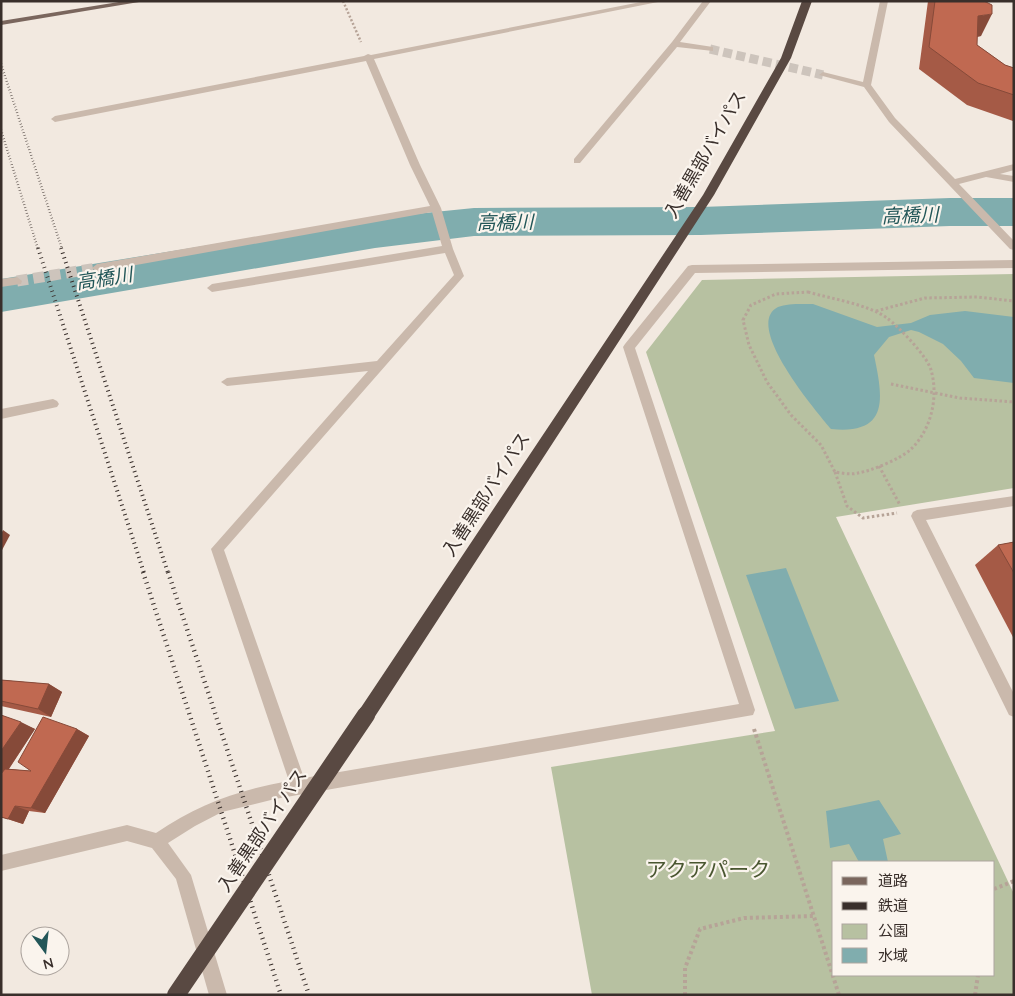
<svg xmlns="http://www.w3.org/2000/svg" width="1015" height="996" font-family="Quicksand,'Noto Sans JP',sans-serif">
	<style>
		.green { fill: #b7c1a1; fill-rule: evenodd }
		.water { fill: #80adae }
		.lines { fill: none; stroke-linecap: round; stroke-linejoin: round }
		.river { fill: #80adae; fill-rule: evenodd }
		.minor-tunnel-far1 { stroke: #cdc4bc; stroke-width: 9; stroke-dasharray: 9 4.5; stroke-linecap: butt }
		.minor-tunnel { stroke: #cdc4bc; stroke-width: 11; stroke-dasharray: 11 5.5; stroke-linecap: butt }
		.path-far2 { stroke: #b6a397; stroke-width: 2.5; stroke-dasharray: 2 2; stroke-linecap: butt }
		.path-far1 { stroke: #b6a397; stroke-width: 3; stroke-dasharray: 2.5 2.5; stroke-linecap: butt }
		.path { stroke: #b6a397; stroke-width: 4; stroke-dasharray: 3 3; stroke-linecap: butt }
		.minor { fill: #cab9ac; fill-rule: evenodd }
		.major { fill: #7a665d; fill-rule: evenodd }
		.highway { fill: #594942; fill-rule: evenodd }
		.rail-far2 { stroke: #392f2b; stroke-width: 2.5; stroke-dasharray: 0.5 2.5; stroke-linecap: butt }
		.rail-far1 { stroke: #392f2b; stroke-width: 4; stroke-dasharray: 1 4; stroke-linecap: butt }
		.rail { stroke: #392f2b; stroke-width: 4.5; stroke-dasharray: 1 4.5; stroke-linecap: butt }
		.highway-bridge { stroke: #594942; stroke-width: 18 }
		.wall { fill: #a55a46 }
		.shaded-wall { fill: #864a39 }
		.building { fill: #c06951; stroke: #864a39 }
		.labels { text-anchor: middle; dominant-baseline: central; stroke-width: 4.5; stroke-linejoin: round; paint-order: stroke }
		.street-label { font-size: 18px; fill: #392f2b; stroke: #faf4ed }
		.water-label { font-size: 19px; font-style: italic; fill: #225658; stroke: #faf4ed }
		.near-park-label { font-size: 21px; fill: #495630; stroke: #faf4ed }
	</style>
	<rect width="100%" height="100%" fill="#f2e9e0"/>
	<path class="green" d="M 1014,274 L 1014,488 L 836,517 L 1014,894 L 1014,995 L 592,995 L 551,767 L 775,731 L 646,352 L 702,280 ZM 834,862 L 994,862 L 994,975 L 834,975 Z"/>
	<g class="water">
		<path d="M 813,304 L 877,327 L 911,323 L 930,315 L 965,311 L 1014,317 L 1014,383 L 974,378 L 961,361 L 943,344 L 919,332 L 911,330 L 889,337 L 874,355 C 883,398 890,435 831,429 C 817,412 742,325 778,307 C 788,303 803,304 813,304 Z"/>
		<path d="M 786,568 L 839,701 L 795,709 L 746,575 Z"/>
		<path d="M 879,800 L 901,834 L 883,839 L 888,862 L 859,862 L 849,844 L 830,848 L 826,811 Z"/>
	</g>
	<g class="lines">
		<path class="river" d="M 950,198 L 1014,198 L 1014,226 L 950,226 L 701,235 L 474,236 L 375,248 L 1,312 L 1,279 L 375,218 L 474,208 L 701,207 Z"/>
		<path class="minor-tunnel-far1" d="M 710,49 L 823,75"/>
		<path class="minor-tunnel" d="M 17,281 L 97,268"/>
		<path class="path-far2" d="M 343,1 L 361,42"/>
		<g class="path-far1">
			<path d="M 808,292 C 832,299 867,304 887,318 C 898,326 928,357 931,370 C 939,397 931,431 910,450 C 900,459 871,471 858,473 C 851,475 842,473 835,472 L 821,445 L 791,415 L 767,382 L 749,345 L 743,320 L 751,305 L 776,294 Z"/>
			<path d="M 876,311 L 925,298 L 977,297 L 1014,301"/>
			<path d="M 891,384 L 960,398 L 1014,402"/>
			<path d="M 879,466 L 900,505"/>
			<path d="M 835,472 L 847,506 L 863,518 L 897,513"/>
		</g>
		<g class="path">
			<path d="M 754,729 L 839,995"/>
			<path d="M 994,889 L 1014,881"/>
			<path d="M 685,995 L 685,968 L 700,929 L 744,918 L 814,916"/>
			<path d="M 975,995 L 978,975"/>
		</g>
		<g class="minor">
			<path d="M 646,1 L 663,1 L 374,59 L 420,165 L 441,208 L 453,249 L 464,276 L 224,550 L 304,778 L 739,704 L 623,347 L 625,344 L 688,266 L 692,265 L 1014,260 L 1014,268 L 695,273 L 635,348 L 755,710 L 753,715 L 275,799 L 222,812 L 195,826 L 168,843 L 191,875 L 227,995 L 209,995 L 176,879 L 152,848 L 127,841 L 1,871 L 1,855 L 127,825 L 156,833 C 199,804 238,790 289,781 L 211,549 L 368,371 L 227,386 L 221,382 L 227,378 L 377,361 L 454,275 L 445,253 L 212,292 L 207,288 L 212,284 L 442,246 L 432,212 L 97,272 L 92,268 L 97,264 L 430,206 L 410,165 L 366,61 L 55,122 L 51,119 L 55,116 L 364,56 L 368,54 L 371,55 Z"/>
			<path d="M 703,1 L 711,1 L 680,42 L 713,47 L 713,51 L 677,47 L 580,163 L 574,163 L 574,159 L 672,42 Z"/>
			<path d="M 880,1 L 888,1 L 871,85 L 895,118 L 955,179 L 1014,164 L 1014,170 L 1000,174 L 1014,176 L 1014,182 L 986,177 L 959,184 L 1014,241 L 1014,250 L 1010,249 L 889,122 L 864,87 L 819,75 L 823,72 L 863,82 Z"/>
			<path d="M 17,277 L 22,281 L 21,284 L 1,287 L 1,279 Z"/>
			<path d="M 53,399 L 57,401 L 59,404 L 57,407 L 1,419 L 1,409 Z"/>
			<path d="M 1014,496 L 1014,506 L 926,520 L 1014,694 L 1014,717 L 1009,715 L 911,516 L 913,512 L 917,510 Z"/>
		</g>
		<path class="major" d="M 125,1 L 145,1 L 1,25 L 1,21 Z"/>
		<path class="highway" d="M 802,1 L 812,1 L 791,58 L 714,195 L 372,721 L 366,724 L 360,721 L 357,715 L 360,709 L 703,195 L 781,58 Z"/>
		<g class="rail-far2">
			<path d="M 1,64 L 62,249"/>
			<path d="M 1,130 L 38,249"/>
		</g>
		<g class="rail-far1">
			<path d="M 38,248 L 144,573"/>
			<path d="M 61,248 L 168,573"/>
		</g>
		<g class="rail">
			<path d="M 143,572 L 281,995"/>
			<path d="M 168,572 L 309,995"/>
		</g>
		<path class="highway-bridge" d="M 176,995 L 366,715"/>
	</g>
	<g class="wall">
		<path d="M 928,1 L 984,1 L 981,36 L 977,37 L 977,45 L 1005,65 L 1014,68 L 1014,119 L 1013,121 L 967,105 L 919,69 Z"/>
		<path d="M 1014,542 L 1014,639 L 975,565 L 998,545 Z"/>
		<path d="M 1,680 L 49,684 L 62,692 L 51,717 L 1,706 Z"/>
		<path d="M 1,715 L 35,729 L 9,769 L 31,771 L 77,729 L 89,736 L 45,813 L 29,811 L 23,824 L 1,817 Z"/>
	</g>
	<g class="shaded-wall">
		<path d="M 992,14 L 981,36 L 968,38 L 978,16 Z"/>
		<path d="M 3,530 L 10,535 L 1,552 L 1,534 Z"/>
		<path d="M 49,684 L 62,692 L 51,717 L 38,709 Z"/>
		<path d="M 21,722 L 35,729 L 2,779 L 1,751 Z"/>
		<path d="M 77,729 L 89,736 L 45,813 L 31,808 Z"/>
		<path d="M 15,806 L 29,811 L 23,824 L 8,819 Z"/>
	</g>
	<g class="building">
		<path d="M 935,1 L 984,1 L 992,5 L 992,14 L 978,16 L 977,45 L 1005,65 L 1014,68 L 1014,95 L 978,83 L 929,47 Z"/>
		<path d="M 1014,542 L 1014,573 L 998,545 Z"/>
		<path d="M 1,680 L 49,684 L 38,709 L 1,701 Z"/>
		<path d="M 1,715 L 21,722 L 1,751 Z"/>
		<path d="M 43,717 L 77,729 L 31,808 L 15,806 L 8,819 L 1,817 L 1,774 L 5,769 L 31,771 L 18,762 Z"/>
	</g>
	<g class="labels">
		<g class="street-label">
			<text transform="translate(705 154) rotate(-60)">入善黒部バイパス</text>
			<text transform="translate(486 494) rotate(-57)">入善黒部バイパス</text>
			<text transform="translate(262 830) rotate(-56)">入善黒部バイパス</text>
		</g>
		<g class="water-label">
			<text transform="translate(910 215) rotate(-2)">高橋川</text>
			<text transform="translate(505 222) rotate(-1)">高橋川</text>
			<text transform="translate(104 278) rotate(-9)">高橋川</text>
		</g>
		<g class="near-park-label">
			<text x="708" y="869">アクアパーク</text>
		</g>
	</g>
	<rect width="1015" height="996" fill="none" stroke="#392f2b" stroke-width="5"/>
	<rect x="832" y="861" width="162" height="115" fill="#faf4ed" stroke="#ada59f"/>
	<rect x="842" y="877" width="25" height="8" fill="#7a665d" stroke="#ada59f"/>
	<text x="878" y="886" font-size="15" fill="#392f2b">道路</text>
	<rect x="842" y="902" width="25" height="8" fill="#392f2b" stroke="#ada59f"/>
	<text x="878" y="911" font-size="15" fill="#392f2b">鉄道</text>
	<rect x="842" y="924" width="25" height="15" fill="#b7c1a1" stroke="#ada59f"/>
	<text x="878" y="936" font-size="15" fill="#392f2b">公園</text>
	<rect x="842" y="948" width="25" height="15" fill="#80adae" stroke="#ada59f"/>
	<text x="878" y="961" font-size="15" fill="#392f2b">水域</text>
	<g transform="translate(45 951) rotate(165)"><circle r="24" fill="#faf4ed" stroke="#ada59f"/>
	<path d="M0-4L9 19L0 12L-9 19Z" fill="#225658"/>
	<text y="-8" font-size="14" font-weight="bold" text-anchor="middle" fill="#392f2b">N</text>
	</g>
</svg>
